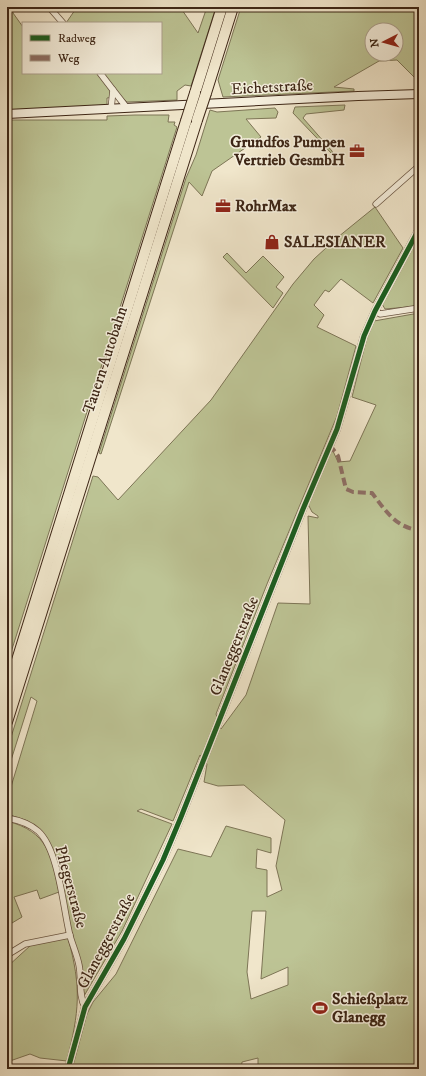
<svg xmlns="http://www.w3.org/2000/svg" width="426" height="1076" font-family="'IM FELL DW Pica',serif">
	<style>
		.green { fill: #bdc495; stroke: #7d7556; fill-rule: evenodd }
		.lines { fill: none; stroke-linecap: round; stroke-linejoin: round }
		.minor-casing { stroke: #6a5643; stroke-width: 7 }
		.tertiary-casing { stroke: #6a5643; stroke-width: 8 }
		.secondary-casing { stroke: #3d2616; stroke-width: 10 }
		.motorway-casing { stroke: #3d2616; stroke-width: 12 }
		.minor { stroke: #f5efdd; stroke-width: 5.5 }
		.tertiary { stroke: #f5efdd; stroke-width: 7 }
		.secondary { stroke: #f5efdd; stroke-width: 8 }
		.motorway { stroke: #f0e6cb; stroke-width: 10 }
		.motorway-bridge-casing { stroke: #3d2616; stroke-width: 12; stroke-linecap: butt }
		.motorway-bridge { stroke: #f0e6cb; stroke-width: 10 }
		.quiet { stroke: #8d6e63; stroke-width: 4; stroke-dasharray: 8 4; stroke-linecap: butt }
		.cycleway-casing { stroke: #f5efdd; stroke-width: 8 }
		.cycleway { stroke: #1b5e20; stroke-width: 5 }
		.labels { text-anchor: middle; dominant-baseline: central; stroke-width: 3; stroke-linejoin: round; paint-order: stroke }
		.street-label { font-size: 16px; fill: #3d2616; stroke: #f5efdd }
		.poi-label { font-size: 16px; font-weight: bold; fill: #3d2616; stroke: #f5efdd; text-anchor: start }
	</style>
	<rect width="100%" height="100%" fill="#f0e6cb"/>
	<filter id="stains"><feTurbulence type="fractalNoise" baseFrequency=".005" numOctaves="4"/><feColorMatrix values="0 0 0 0 .2 0 0 0 0 .09 0 0 0 0 .02 0 0 0 .5 -.17"/></filter>
	<radialGradient id="worn" r=".72"><stop offset=".6" stop-color="#630" stop-opacity="0"/><stop offset="1" stop-color="#630" stop-opacity=".3"/></radialGradient>
	<g class="green">
		<path d="M 7,7 L 13,7 L 13,13 L 23,27 L 23,73 L 161,73 L 161,23 L 66,23 L 75,10 L 74,7 L 180,7 L 198,33 L 207,7 L 216,7 L 191,86 L 185,85 L 177,91 L 177,100 L 127,102 L 121,96 L 107,98 L 107,105 L 7,111 Z"/>
		<path d="M 241,7 L 419,7 L 419,82 L 397,60 L 379,61 L 334,87 L 354,89 L 354,91 L 223,97 L 218,80 ZM 372,30 L 396,30 L 396,54 L 372,54 Z"/>
		<path d="M 345,105 L 344,110 L 306,114 L 303,118 L 332,151 L 333,155 L 293,113 L 295,107 Z"/>
		<path d="M 275,108 L 278,112 L 276,118 L 246,119 L 261,137 L 212,171 L 202,196 L 189,182 L 101,454 L 99,453 L 186,178 L 196,155 L 210,110 L 217,112 Z"/>
		<path d="M 135,115 L 169,115 L 168,122 L 175,122 L 174,125 L 177,127 L 7,665 L 7,120 L 107,120 L 107,116 Z"/>
		<path d="M 375,207 L 403,248 L 373,303 L 341,279 L 329,292 L 325,290 L 314,305 L 324,315 L 317,327 L 356,346 L 337,416 L 267,584 L 216,714 L 221,729 L 246,695 L 278,603 L 310,604 L 308,516 L 318,518 L 318,516 L 312,512 L 308,504 L 330,452 L 333,451 L 338,462 L 350,461 L 376,405 L 352,397 L 367,337 L 374,321 L 419,313 L 419,1069 L 258,1069 L 258,1058 L 242,1062 L 241,1069 L 72,1069 L 87,1014 L 93,1002 L 116,974 L 178,849 L 211,857 L 226,826 L 271,838 L 271,853 L 257,849 L 256,868 L 267,870 L 267,897 L 282,890 L 276,866 L 285,820 L 244,785 L 218,786 L 204,782 L 207,764 L 200,755 L 173,821 L 141,809 L 137,811 L 172,824 L 122,931 L 84,996 L 60,876 L 38,829 L 28,821 L 7,814 L 7,800 L 37,701 L 31,697 L 7,773 L 7,750 L 93,476 L 98,477 L 118,500 L 211,400 L 293,284 L 314,259 L 338,237 ZM 252,911 L 266,911 L 261,979 L 288,967 L 288,985 L 251,999 L 247,972 Z"/>
		<path d="M 419,235 L 419,306 L 385,309 L 382,304 Z"/>
		<path d="M 227,253 L 246,273 L 263,256 L 284,277 L 276,287 L 283,293 L 273,308 L 223,257 Z"/>
		<path d="M 7,821 C 48,832 51,854 59,892 L 40,899 L 37,890 L 14,897 L 22,917 L 7,926 Z"/>
		<path d="M 68,938 C 82,989 79,1011 67,1061 L 40,1058 L 30,1054 L 7,1062 L 7,967 L 31,945 Z"/>
	</g>
	<g class="lines">
		<g class="minor-casing">
			<g id="minor">
				<path d="M 49,7 L 63,23"/>
				<path d="M 100,73 L 113,90 L 111,109"/>
				<path d="M 113,90 L 127,108"/>
				<path d="M 376,204 L 419,166"/>
				<path d="M 375,311 L 380,314 L 419,308"/>
				<path d="M 7,818 C 18,820 29,823 38,831 C 59,850 63,908 70,936 C 73,946 77,955 79,965 C 82,979 78,995 85,1007"/>
				<path d="M 7,955 L 25,944 L 70,935"/>
			</g>
		</g>
		<g class="tertiary-casing">
			<path id="tertiary" d="M 68,1069 L 85,1007 L 124,939 L 163,860 L 181,817 L 303,509 L 337,429 L 364,336 L 375,311 L 419,229"/>
		</g>
		<g class="secondary-casing">
			<path id="secondary" d="M 7,114 L 358,96 L 419,94"/>
		</g>
		<g class="motorway-casing">
			<g id="motorway">
				<path d="M 195,93 L 222,7"/>
				<path d="M 206,93 L 233,7"/>
				<path d="M 7,692 L 186,121"/>
				<path d="M 7,722 L 197,120"/>
			</g>
		</g>
		<use href="#minor" class="minor"/>
		<use href="#tertiary" class="tertiary"/>
		<use href="#secondary" class="secondary"/>
		<use href="#motorway" class="motorway"/>
		<g class="motorway-bridge-casing">
			<g id="motorway-bridge">
				<path d="M 197,120 L 206,93"/>
				<path d="M 186,121 L 195,93"/>
			</g>
		</g>
		<use href="#motorway-bridge" class="motorway-bridge"/>
		<path class="quiet" d="M 330,445 L 338,456 L 346,489 L 353,492 L 372,493 C 385,510 396,528 419,530"/>
		<g class="cycleway-casing">
			<path id="cycleway" d="M 68,1069 L 85,1007 L 124,939 L 163,860 L 181,817 L 303,509 L 337,429 L 364,336 L 375,311 L 419,229"/>
		</g>
		<use href="#cycleway" class="cycleway"/>
	</g>
	<defs>
		<g id="office-bare" transform="scale(1.2)"><path d="M-6-3h4V-5.5h4V-3h4V5H-6ZM-1-4.5V-3h2v-1.5ZM-6 0V1H6V0Z" fill="#8f2418" stroke="#f5efdd" stroke-width="2.5" paint-order="stroke"/></g>
		<g id="shop-bare" transform="scale(1.2)"><path d="M-5-2.5h2.3a2.7 3.5 0 0 1 5.4 0H5L5.5 6h-11ZM-1.5-2.5h3a1.5 2.3 0 0 0-3 0Z" fill="#8f2418" stroke="#f5efdd" stroke-width="2.5" paint-order="stroke"/></g>
		<g id="stadium-bare" transform="scale(1.2)"><path d="M0-5a6.5 5 0 1 0 0 10a6.5 5 0 1 0 0-10ZM-3.5-1.8h7v3.6h-7Z" fill="#8f2418" stroke="#f5efdd" stroke-width="2.5" paint-order="stroke"/></g>
	</defs>
	<g fill-rule="evenodd">
		<use href="#office-bare" x="357" y="151"/>
		<use href="#office-bare" x="223" y="206"/>
		<use href="#shop-bare" x="272" y="242"/>
		<use href="#stadium-bare" x="320" y="1008"/>
	</g>
	<g class="labels">
		<g class="street-label">
			<text transform="translate(272 87) rotate(-3)">Eichetstraße</text>
			<text transform="translate(105 360) rotate(-72)">Tauern Autobahn</text>
			<text transform="translate(234 646) rotate(-68)">Glaneggerstraße</text>
			<text transform="translate(71 887) rotate(75)">Pflegerstraße</text>
			<text transform="translate(106 941) rotate(-62)">Glaneggerstraße</text>
		</g>
		<g class="poi-label">
			<text x="345" y="142" text-anchor="end">Grundfos Pumpen<tspan x="345" dy="18">Vertrieb GesmbH</tspan></text>
			<text x="235" y="206">RohrMax</text>
			<text x="284" y="242">SALESIANER</text>
			<text x="332" y="999">Schießplatz<tspan x="332" dy="18">Glanegg</tspan></text>
		</g>
	</g>
	<rect width="426" height="1076" fill="none" stroke="#f0e6cb" stroke-width="24"/>
	<rect x="8" y="8" width="410" height="1060" fill="none" stroke="#3d2616" stroke-width="2"/>
	<rect x="12" y="12" width="402" height="1052" fill="none" stroke="#3d2616"/>
	<rect x="22" y="22" width="140" height="52" fill="#f5efdd" stroke="#ab9f8d"/>
	<rect x="30" y="35" width="20" height="6" fill="#1b5e20" stroke="#ab9f8d"/>
	<text x="58" y="42" font-size="12" fill="#3d2616">Radweg</text>
	<rect x="30" y="55" width="20" height="6" fill="#8d6e63" stroke="#ab9f8d"/>
	<text x="58" y="62" font-size="12" fill="#3d2616">Weg</text>
	<g transform="translate(384 42) rotate(264)"><circle r="19" fill="#f5efdd" stroke="#ab9f8d"/>
	<path d="M0-3L7 15L0 10L-7 15Z" fill="#8f2418"/>
	<text y="-6" font-size="11" font-weight="bold" text-anchor="middle" fill="#3d2616">N</text>
	</g>
	<rect width="100%" height="100%" filter="url(#stains)"/>
	<rect width="100%" height="100%" fill="url(#worn)"/>
</svg>
